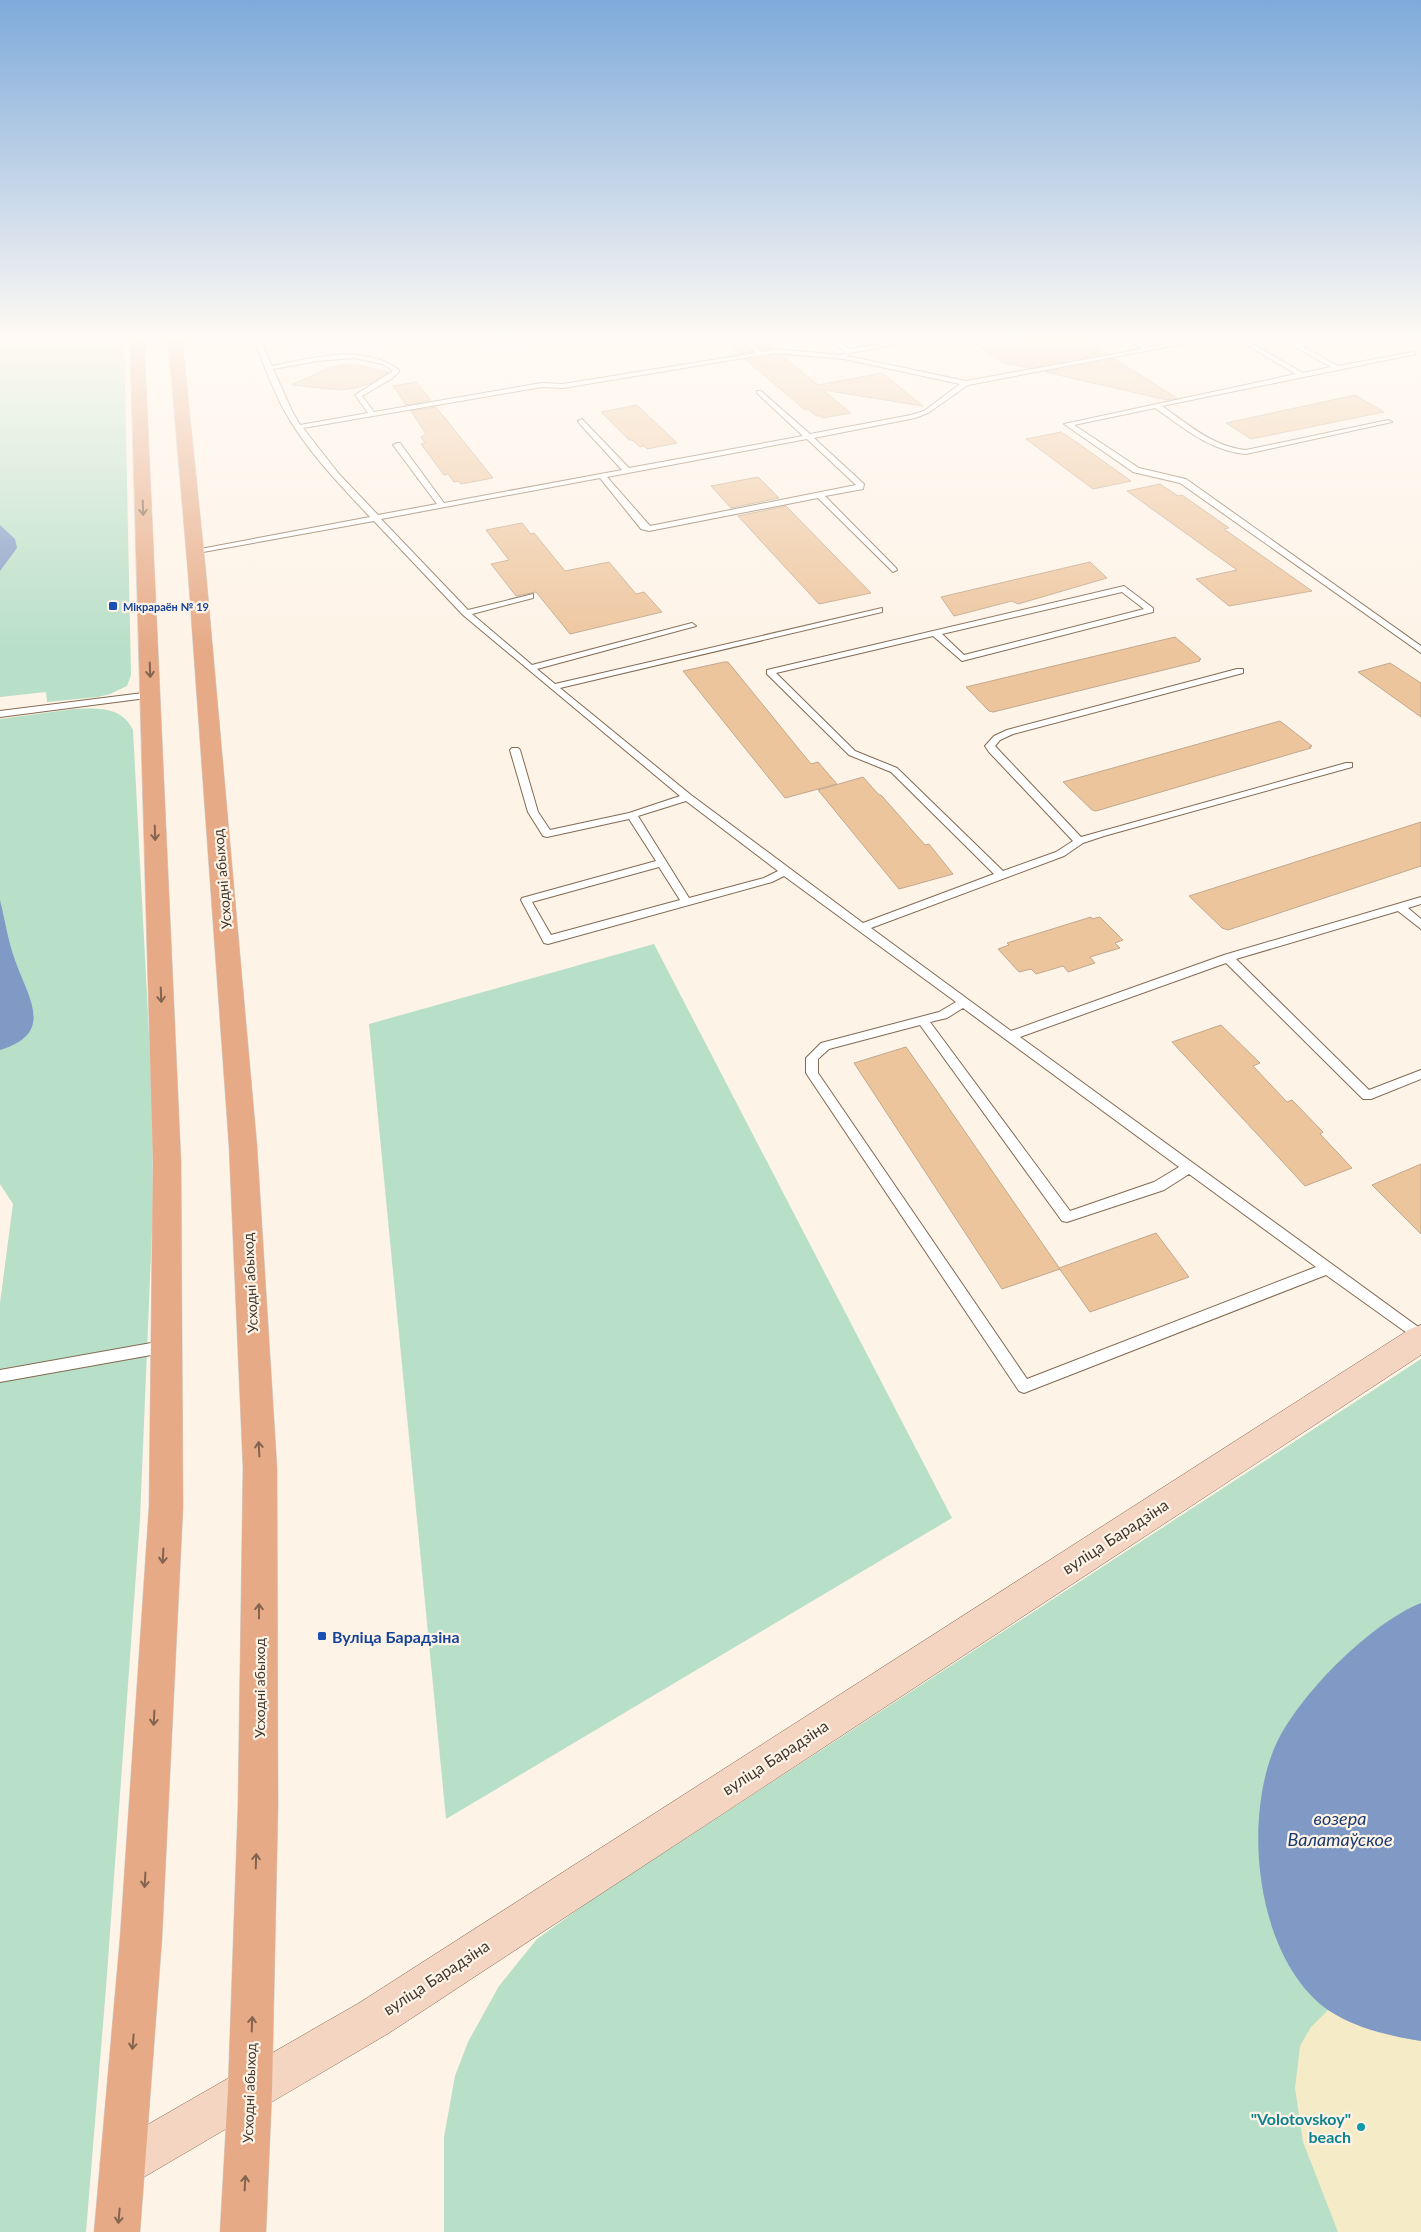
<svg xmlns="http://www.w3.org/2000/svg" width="1421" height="2232" font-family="Lato,sans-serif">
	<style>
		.education { fill: #f2e5fa }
		.green { fill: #b8dfc7 }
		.sand { fill: #f5ebc6 }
		.water { fill: #809ac5 }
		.building { fill: #edc59d; stroke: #c2a88d }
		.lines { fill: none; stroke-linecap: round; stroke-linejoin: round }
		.lane-casing { stroke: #836a52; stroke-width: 2 }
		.secondary-casing { stroke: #836a52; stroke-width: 1 }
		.primary-casing { stroke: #d5d3d0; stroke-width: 1 }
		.lane { fill: #fff; fill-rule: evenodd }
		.secondary { fill: #f3d5c2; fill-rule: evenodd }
		.primary { fill: #e6aa86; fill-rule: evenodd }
		.oneway { stroke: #83644f }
		.transit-dot { fill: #1a4fb4; stroke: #fef3e7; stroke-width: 2 }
		.culture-dot { fill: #0f9aa8; stroke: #fef3e7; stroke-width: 2 }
		.labels { text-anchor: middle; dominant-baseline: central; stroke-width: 4.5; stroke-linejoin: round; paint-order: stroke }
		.far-transit-label { font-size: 11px; font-weight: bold; fill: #164399; stroke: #fef3e7; text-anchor: start }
		.street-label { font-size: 14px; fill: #41362b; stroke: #fef3e7 }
		.near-street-label { font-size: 16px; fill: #41362b; stroke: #fef3e7 }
		.near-transit-label { font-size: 16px; font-weight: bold; fill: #164399; stroke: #fef3e7; text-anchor: start }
		.near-culture-label { font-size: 16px; font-weight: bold; fill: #0d838f; stroke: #fef3e7; text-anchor: end }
		.near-water-label { font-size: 18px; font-style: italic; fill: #1a3a6f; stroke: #fef3e7 }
	</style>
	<rect width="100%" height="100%" fill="#fef3e7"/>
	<g class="education">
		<path d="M 289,337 L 428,337 L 298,358 Z"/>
		<path d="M 472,337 L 577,337 L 486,352 Z"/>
	</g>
	<g class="green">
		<path d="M 0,337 L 124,337 L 131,675 L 127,686 L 110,694 L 98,697 L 47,702 L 46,692 L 0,697 Z"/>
		<path d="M 74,709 C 96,708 122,706 133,730 L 152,1091 L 153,1206 L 140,1519 L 106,1988 L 86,2232 L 0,2232 L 0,1303 L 13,1204 L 0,1184 L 0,719 Z"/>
		<path d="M 654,944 L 952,1518 L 446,1819 L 369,1024 Z"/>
		<path d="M 1421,1359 L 1421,2232 L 444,2232 L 444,2137 L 455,2076 L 468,2042 L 499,1986 L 537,1939 L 587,1903 Z"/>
	</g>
	<path class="sand" d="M 1328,2010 C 1358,2025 1388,2036 1421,2041 L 1421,2232 L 1338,2232 L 1303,2142 L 1295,2088 L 1300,2046 L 1311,2027 Z"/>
	<g class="water">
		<path d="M 0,525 L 15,539 L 17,548 L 0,571 Z"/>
		<path d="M 0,900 C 5,920 8,941 15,960 C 28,998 56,1033 0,1050 Z"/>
		<path d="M 1421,1603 L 1421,2041 C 1390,2036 1354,2028 1328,2010 C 1255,1958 1241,1816 1278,1740 C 1302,1692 1371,1623 1421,1603 Z"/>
	</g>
	<g class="building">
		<path d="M 721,337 L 736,337 L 752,352 L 740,354 Z"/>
		<path d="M 748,337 L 760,337 L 773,348 L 763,350 Z"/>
		<path d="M 1037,337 L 1043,340 L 1061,337 L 1081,337 L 1107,353 L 1027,368 L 1003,363 L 981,347 Z"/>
		<path d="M 775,355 L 782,356 L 818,385 L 882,373 L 923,406 L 823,390 L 851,413 L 823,418 L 820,416 L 816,416 L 808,409 L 805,410 L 746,360 Z"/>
		<path d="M 1115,359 L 1177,398 L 1167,400 L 1045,372 Z"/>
		<path d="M 342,365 L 357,365 L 388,372 L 371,383 L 355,388 L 340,390 L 292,385 L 328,368 Z"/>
		<path d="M 416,382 L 431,400 L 406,405 L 393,386 Z"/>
		<path d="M 1355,395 L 1384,412 L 1251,439 L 1226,423 Z"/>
		<path d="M 637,405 L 677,443 L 647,449 L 644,446 L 640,447 L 632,440 L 629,440 L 601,412 Z"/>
		<path d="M 436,407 L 493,478 L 461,484 L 458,481 L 454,482 L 448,474 L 444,475 L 421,444 L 425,443 L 421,437 L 426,434 L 411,411 Z"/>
		<path d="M 1061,432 L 1082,446 L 1131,481 L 1093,489 L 1026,439 Z"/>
		<path d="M 758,477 L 779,498 L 731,508 L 711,486 Z"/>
		<path d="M 1160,484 L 1178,496 L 1182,495 L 1229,528 L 1224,529 L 1312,591 L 1229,606 L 1196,579 L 1237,570 L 1127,491 Z"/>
		<path d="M 786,506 L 871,593 L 819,604 L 738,516 Z"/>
		<path d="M 522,523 L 531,534 L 534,533 L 565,571 L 609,562 L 636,594 L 644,592 L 662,612 L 570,634 L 536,592 L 516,596 L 491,564 L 509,560 L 486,530 Z"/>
		<path d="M 1090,562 L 1107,578 L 1018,604 L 1012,601 L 954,616 L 941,597 Z"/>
		<path d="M 1175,637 L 1201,659 L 1199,660 L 1200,661 L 993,712 L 989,711 L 966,687 Z"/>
		<path d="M 724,662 L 728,662 L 811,764 L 818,762 L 837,784 L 785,798 L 683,671 Z"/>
		<path d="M 1390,663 L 1421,683 L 1421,717 L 1358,672 Z"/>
		<path d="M 1280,721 L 1312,746 L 1309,747 L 1311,748 L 1096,811 L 1092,810 L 1063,782 Z"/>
		<path d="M 863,777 L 879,795 L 881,795 L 925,845 L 929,844 L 953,874 L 899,889 L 818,790 Z"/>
		<path d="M 1421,822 L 1421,866 L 1228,930 L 1222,928 L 1189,896 Z"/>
		<path d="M 1091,917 L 1092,919 L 1100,917 L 1123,940 L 1115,943 L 1120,948 L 1090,957 L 1095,963 L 1068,972 L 1063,966 L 1036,974 L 1031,969 L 1019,972 L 998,949 L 1009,945 L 1007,943 Z"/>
		<path d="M 1221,1025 L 1260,1063 L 1253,1066 L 1287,1102 L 1292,1100 L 1323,1132 L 1320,1134 L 1352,1168 L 1305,1186 L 1172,1042 Z"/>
		<path d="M 906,1047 L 932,1084 L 1060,1269 L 1002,1289 L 854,1063 Z"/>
		<path d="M 1421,1164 L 1421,1234 L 1372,1185 Z"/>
		<path d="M 1156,1233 L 1189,1277 L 1090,1312 L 1059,1268 Z"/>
	</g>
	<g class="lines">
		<g class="lane-casing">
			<g id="lane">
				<path d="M 253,337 L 259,337 L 272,366 C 313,358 362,343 399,370 L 399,372 L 391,379 L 362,396 L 374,412 L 542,383 L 563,384 L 756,353 L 738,337 L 745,337 L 762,352 L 775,349 L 842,355 L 844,351 L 826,337 L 833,337 L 849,349 L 922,337 L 937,337 L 850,353 L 848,356 L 966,381 L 1142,349 L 1124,337 L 1132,337 L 1150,347 L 1205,337 L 1219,337 L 968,385 L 928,413 L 915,418 L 814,438 L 864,484 L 863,489 L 825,496 L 896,568 L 897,570 L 893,572 L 818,498 L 649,531 L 641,529 L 600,478 L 381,519 L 468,610 L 533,594 L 533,598 L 472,614 L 532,665 L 692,623 L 696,626 L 537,669 L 555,684 L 882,608 L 882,612 L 560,688 L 691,795 L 863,923 L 994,874 L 891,772 L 849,755 L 767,674 L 767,670 L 1124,586 L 1153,608 L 1153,612 L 962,661 L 933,636 L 776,673 L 855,751 L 897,768 L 1003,871 L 1056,852 L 1073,841 L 989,752 L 985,746 L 994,736 L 1007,730 L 1237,669 L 1243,669 L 1243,673 L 1013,734 L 1000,740 L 995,746 L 1081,837 L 1346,763 L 1352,763 L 1352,767 L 1104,836 L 1083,843 L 1064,856 L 871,928 L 1011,1031 L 1224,955 L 1421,897 L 1421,904 L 1408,908 L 1421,919 L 1421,929 L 1398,911 L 1236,959 L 1369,1090 L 1421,1070 L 1421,1079 L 1371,1099 L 1363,1099 L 1226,963 L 1020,1037 L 1421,1329 L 1421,1343 L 1326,1275 L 1029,1391 L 1024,1393 L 1019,1391 L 806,1073 L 806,1058 L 821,1043 L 939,1012 L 956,1002 L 784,876 L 772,882 L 548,944 L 544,943 L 521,900 L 522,898 L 656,861 L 629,819 L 547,837 L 543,836 L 528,812 L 510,750 L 512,748 L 518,748 L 520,750 L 538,812 L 550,830 L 629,813 L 680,796 L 463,615 L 374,521 L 192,554 L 192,550 L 195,550 L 370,517 C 339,484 307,451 285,412 C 272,388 263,362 253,337 ZM 775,353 L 844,359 L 960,384 L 924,411 L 911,415 L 810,434 L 761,391 L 757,391 L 757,393 L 803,436 L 629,468 L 582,419 L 578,421 L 579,423 L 622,470 L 444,503 L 400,443 L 397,443 L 393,445 L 437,504 L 378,515 L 339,474 L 303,428 L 542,387 L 563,388 ZM 354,358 L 383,364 L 393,371 L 355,395 L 368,413 L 300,425 L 292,411 L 273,369 L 318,361 ZM 807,439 L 856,485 L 650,526 L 607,477 ZM 1122,592 L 1144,609 L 964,655 L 942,634 ZM 686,801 L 778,871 L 764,878 L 689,898 L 638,816 ZM 659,867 L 680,900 L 551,935 L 532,902 ZM 963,1008 L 1179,1167 L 1154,1182 L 1070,1211 L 930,1022 L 947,1018 ZM 920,1025 L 1062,1221 L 1067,1222 L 1164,1190 L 1189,1174 L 1316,1267 L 1027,1379 L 818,1073 L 818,1059 L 829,1049 Z"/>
				<path d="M 1233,337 L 1241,337 L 1303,373 L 1331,367 L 1278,337 L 1286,337 L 1338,366 L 1413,352 L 1416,354 L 1162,406 C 1188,424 1213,447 1246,450 L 1388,420 L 1392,422 L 1246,454 C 1210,451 1184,428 1155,408 L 1074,425 L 1139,468 L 1186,479 L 1421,646 L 1421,653 L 1180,483 L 1133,472 L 1064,424 L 1296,374 Z"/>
				<path d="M 151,692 L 154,693 L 154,697 L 0,717 L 0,711 Z"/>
				<path d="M 168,1340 L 173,1342 L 175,1346 L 173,1350 L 168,1352 L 0,1382 L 0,1370 Z"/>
			</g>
		</g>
		<g class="secondary-casing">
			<path id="secondary" d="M 1421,1325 L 1421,1355 L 389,2033 L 139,2180 L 123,2187 L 107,2180 L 100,2164 L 107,2148 L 359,2003 L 1410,1329 Z"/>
		</g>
		<g class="primary-casing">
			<g id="primary">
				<path d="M 130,337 L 144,337 L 181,1162 L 183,1507 L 162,1938 L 140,2232 L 94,2232 L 120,1938 L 149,1507 L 153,1162 Z"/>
				<path d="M 168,337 L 182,337 L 206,573 L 257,1146 L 277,1468 L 278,1805 L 272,2090 L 266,2232 L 220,2232 L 228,2090 L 238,1805 L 243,1468 L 229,1146 L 188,573 Z"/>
			</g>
		</g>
		<use href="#lane" class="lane"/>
		<use href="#secondary" class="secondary"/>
		<use href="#primary" class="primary"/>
	</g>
	<defs><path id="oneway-shaft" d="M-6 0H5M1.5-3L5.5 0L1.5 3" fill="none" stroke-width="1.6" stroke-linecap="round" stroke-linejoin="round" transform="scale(1.25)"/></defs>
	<g class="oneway">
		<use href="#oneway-shaft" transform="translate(143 508) rotate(88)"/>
		<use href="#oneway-shaft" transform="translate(150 670) rotate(88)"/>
		<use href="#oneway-shaft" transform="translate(155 833) rotate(88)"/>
		<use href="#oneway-shaft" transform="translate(161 995) rotate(88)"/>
		<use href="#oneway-shaft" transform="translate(259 1449) rotate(-93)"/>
		<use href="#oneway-shaft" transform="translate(163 1556) rotate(93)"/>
		<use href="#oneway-shaft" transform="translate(259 1611) rotate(-90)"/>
		<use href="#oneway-shaft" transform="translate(154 1718) rotate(93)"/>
		<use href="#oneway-shaft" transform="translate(256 1861) rotate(-88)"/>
		<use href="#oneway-shaft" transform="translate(145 1880) rotate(93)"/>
		<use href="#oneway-shaft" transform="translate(252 2024) rotate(-88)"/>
		<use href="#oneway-shaft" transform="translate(133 2042) rotate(95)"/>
		<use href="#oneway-shaft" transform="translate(245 2183) rotate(-87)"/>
		<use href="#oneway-shaft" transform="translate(119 2216) rotate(95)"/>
	</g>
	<linearGradient id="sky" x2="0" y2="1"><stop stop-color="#7eaada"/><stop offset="0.52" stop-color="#fffaf4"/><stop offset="1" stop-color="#fffaf4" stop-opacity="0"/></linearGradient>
	<rect width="1421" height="650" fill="url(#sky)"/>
	<g class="transit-dot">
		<rect x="108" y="601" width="10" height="10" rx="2.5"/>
		<rect x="317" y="1631" width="10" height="10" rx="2.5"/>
	</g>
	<circle class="culture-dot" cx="1361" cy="2127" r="5"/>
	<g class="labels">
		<g class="far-transit-label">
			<text x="123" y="606">Мікрараён № 19</text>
		</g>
		<g class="street-label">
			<text transform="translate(222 879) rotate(-95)">Усходні абыход</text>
			<text transform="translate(250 1283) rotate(-93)">Усходні абыход</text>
			<text transform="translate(259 1688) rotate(-90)">Усходні абыход</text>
			<text transform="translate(249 2093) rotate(-88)">Усходні абыход</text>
		</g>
		<g class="near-street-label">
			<text transform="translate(1115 1536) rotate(-33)">вуліца Барадзіна</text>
			<text transform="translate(775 1757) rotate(-33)">вуліца Барадзіна</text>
			<text transform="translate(436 1977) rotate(-33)">вуліца Барадзіна</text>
		</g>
		<g class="near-transit-label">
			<text x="332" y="1636">Вуліца Барадзіна</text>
		</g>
		<g class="near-culture-label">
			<text x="1351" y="2118">"Volotovskoy"<tspan x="1351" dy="18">beach</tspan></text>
		</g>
		<g class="near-water-label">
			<text x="1340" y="1818">возера<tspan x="1340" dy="21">Валатаўское</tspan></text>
		</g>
	</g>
</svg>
